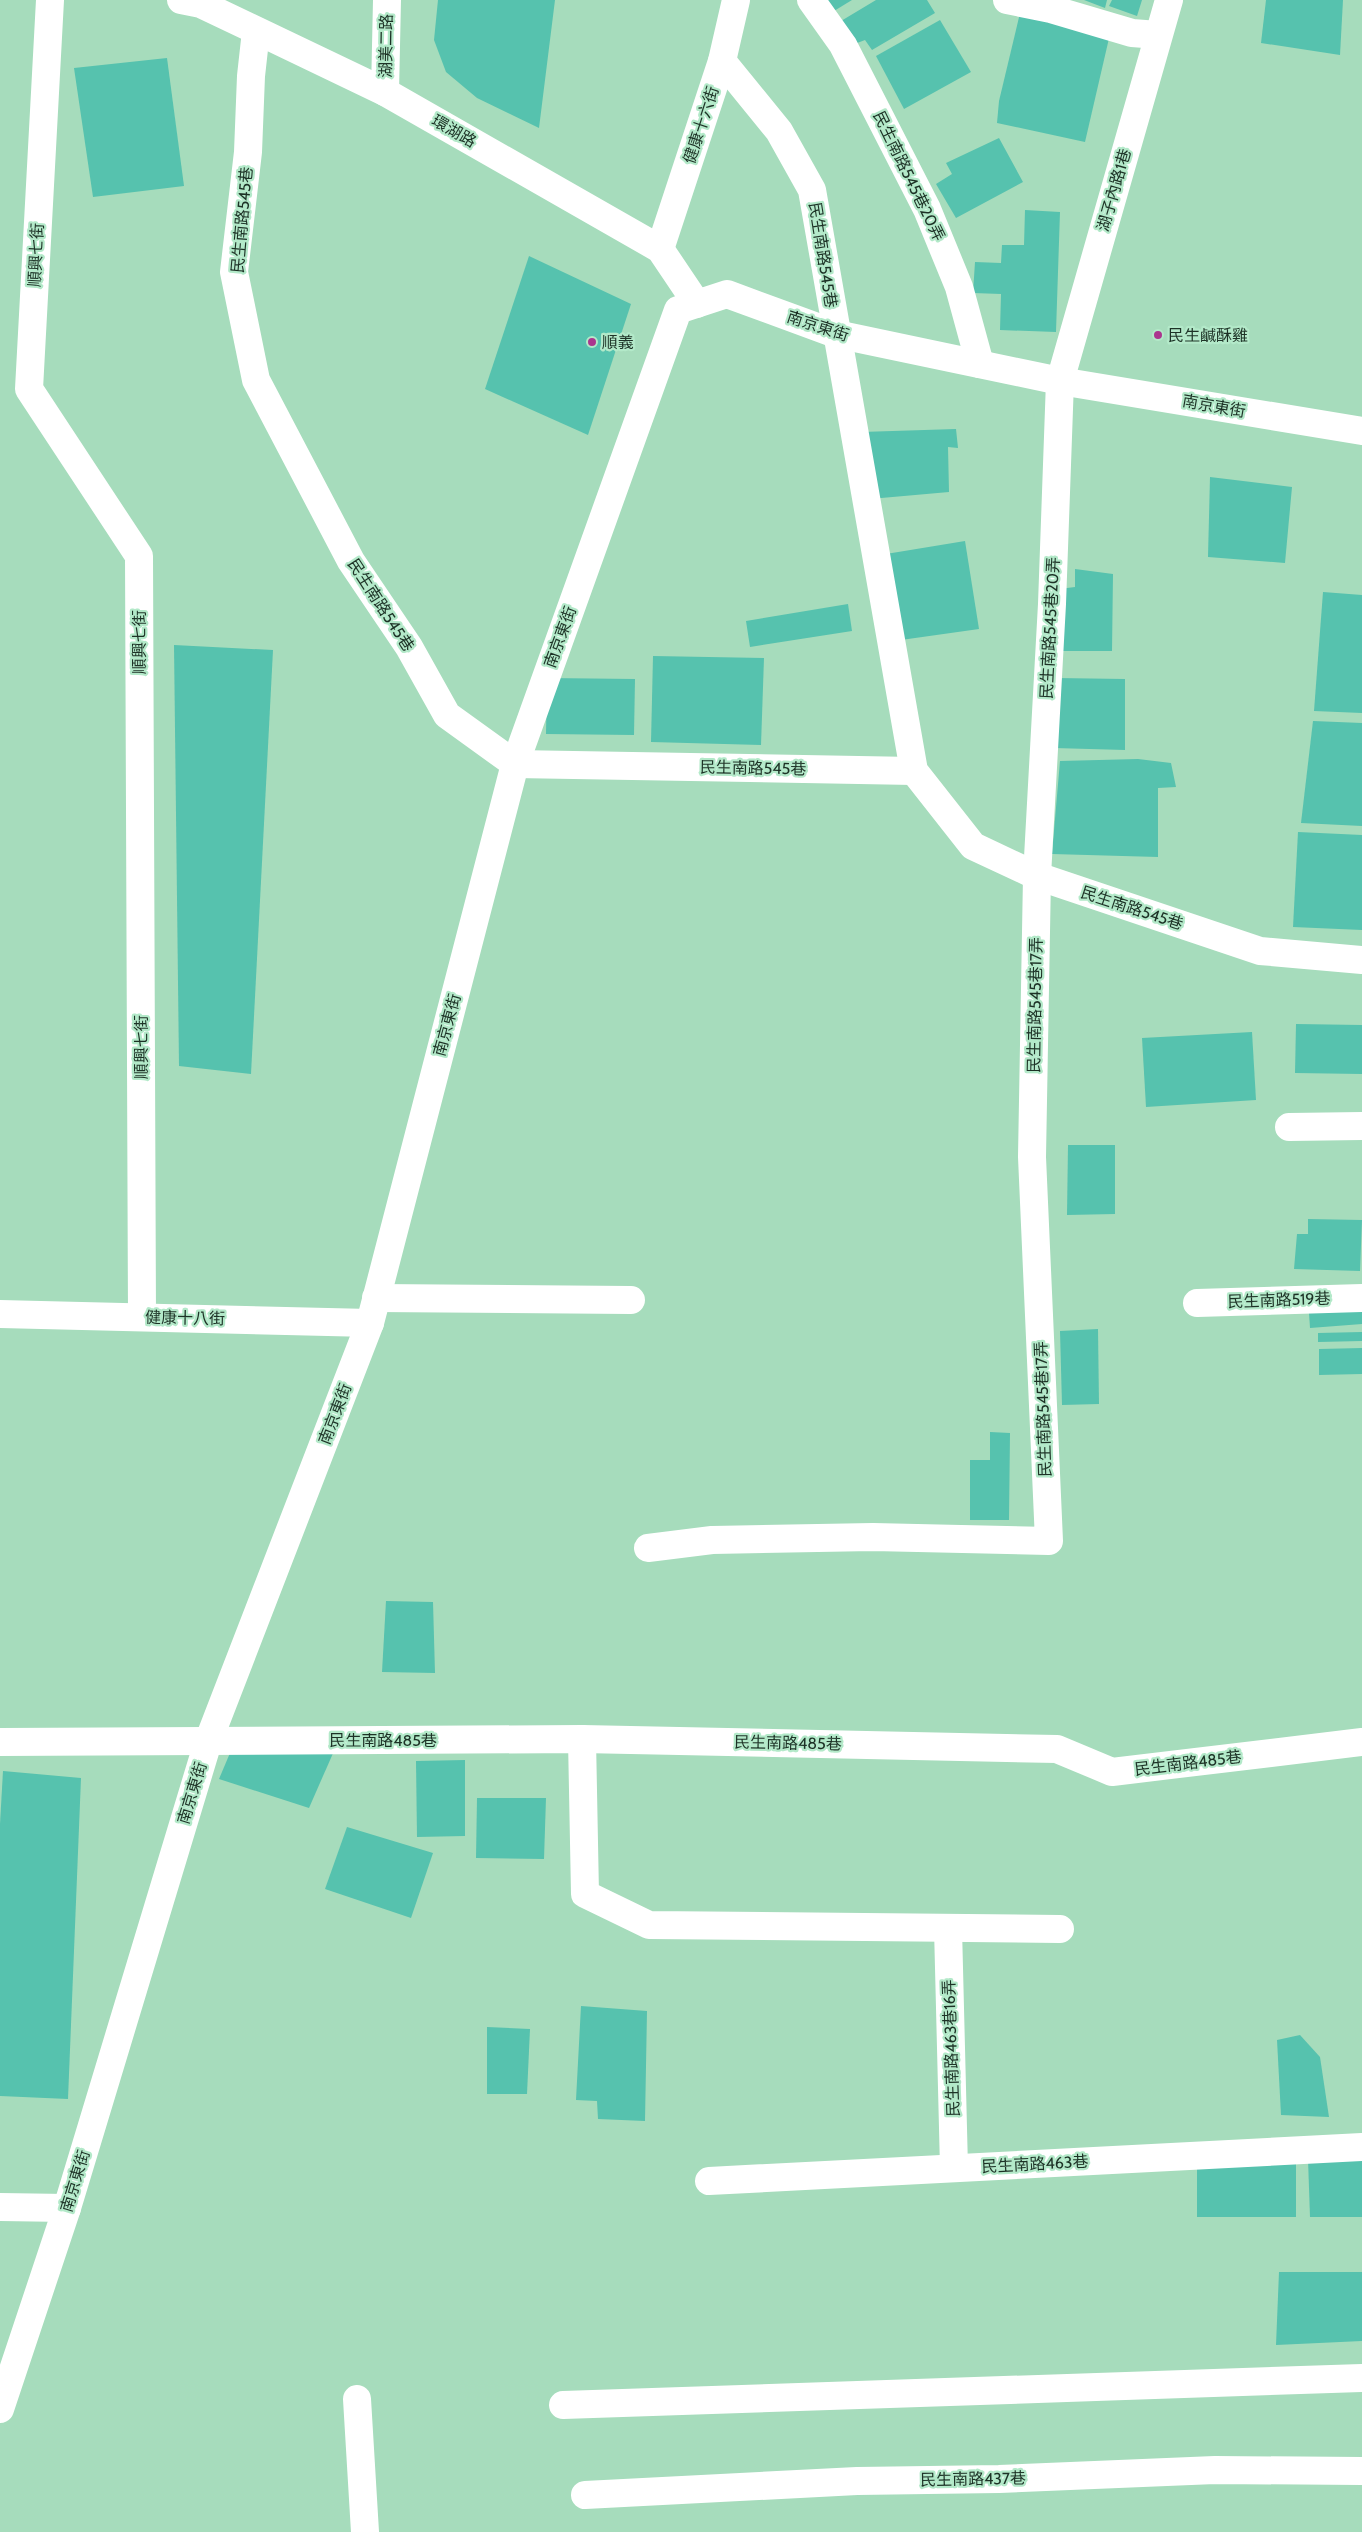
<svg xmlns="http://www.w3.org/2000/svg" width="1362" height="2532" font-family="Cabin,'Noto Sans TC',sans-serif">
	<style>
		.building { fill: #56c2ae }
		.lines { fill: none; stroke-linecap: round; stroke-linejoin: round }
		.minor { stroke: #fff; stroke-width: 28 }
		.poi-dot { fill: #ab368e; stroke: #b3e9c9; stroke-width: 2 }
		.labels { text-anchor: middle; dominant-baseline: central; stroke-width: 4.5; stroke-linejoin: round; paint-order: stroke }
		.street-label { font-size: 16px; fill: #1d3226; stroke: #b3e9c9 }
		.poi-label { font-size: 16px; fill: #1d3226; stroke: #b3e9c9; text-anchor: start }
	</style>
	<rect width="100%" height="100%" fill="#a6dcbc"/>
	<g class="building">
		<path d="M 438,0 L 555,0 L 539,128 L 477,98 L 446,72 L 434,40 Z"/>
		<path d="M 827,0 L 852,0 L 834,11 Z"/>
		<path d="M 876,0 L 927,0 L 935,13 L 872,50 L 865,40 L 852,45 L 836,24 Z"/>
		<path d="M 1084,0 L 1107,0 L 1105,8 Z"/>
		<path d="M 1112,0 L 1142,0 L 1137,16 L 1109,6 Z"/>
		<path d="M 1266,0 L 1343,0 L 1340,55 L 1261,43 Z"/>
		<path d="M 1020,13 L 1110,34 L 1085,142 L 997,123 L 999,101 Z"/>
		<path d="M 940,20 L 971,72 L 904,109 L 876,56 Z"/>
		<path d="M 167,58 L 184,186 L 93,197 L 74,68 Z"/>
		<path d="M 999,138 L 1023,182 L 956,218 L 936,184 L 952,174 L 946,163 Z"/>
		<path d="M 1025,210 L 1060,212 L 1056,332 L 1000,330 L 1001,294 L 973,293 L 975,262 L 1001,263 L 1002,245 L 1024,245 Z"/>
		<path d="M 529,256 L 631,304 L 588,435 L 485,389 Z"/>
		<path d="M 956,429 L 958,448 L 948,447 L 949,492 L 870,499 L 861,432 Z"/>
		<path d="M 1210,477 L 1292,487 L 1285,563 L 1208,557 Z"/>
		<path d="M 965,541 L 979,629 L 901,640 L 886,554 Z"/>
		<path d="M 1075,569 L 1113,574 L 1112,651 L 1059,651 L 1059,589 L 1075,587 Z"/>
		<path d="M 1323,592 L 1362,595 L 1362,713 L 1314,711 Z"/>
		<path d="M 848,604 L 852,631 L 750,647 L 746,621 Z"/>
		<path d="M 174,645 L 273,650 L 251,1074 L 179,1066 Z"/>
		<path d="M 653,656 L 764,658 L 761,745 L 651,742 Z"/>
		<path d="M 547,678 L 635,679 L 634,735 L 546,734 Z"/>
		<path d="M 1056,678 L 1125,679 L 1125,750 L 1054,748 Z"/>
		<path d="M 1313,721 L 1362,723 L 1362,826 L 1301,823 Z"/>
		<path d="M 1138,759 L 1171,763 L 1176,787 L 1158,788 L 1158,857 L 1052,854 L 1060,761 Z"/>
		<path d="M 1298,832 L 1362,835 L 1362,930 L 1293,927 Z"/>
		<path d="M 1296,1024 L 1362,1025 L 1362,1074 L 1295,1073 Z"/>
		<path d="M 1252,1032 L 1256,1100 L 1146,1107 L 1142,1038 Z"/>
		<path d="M 1068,1145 L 1115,1145 L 1115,1214 L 1067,1215 Z"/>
		<path d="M 1308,1219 L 1362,1220 L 1360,1271 L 1294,1269 L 1297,1234 L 1308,1234 Z"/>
		<path d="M 1362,1308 L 1362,1324 L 1310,1328 L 1309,1313 Z"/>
		<path d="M 1098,1329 L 1099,1404 L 1062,1405 L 1060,1331 Z"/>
		<path d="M 1362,1332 L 1362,1341 L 1318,1342 L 1318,1333 Z"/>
		<path d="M 1362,1348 L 1362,1374 L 1319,1375 L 1319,1349 Z"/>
		<path d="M 990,1432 L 1010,1433 L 1009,1520 L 970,1520 L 970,1460 L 990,1460 Z"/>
		<path d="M 386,1601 L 433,1602 L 435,1673 L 382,1672 Z"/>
		<path d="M 334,1751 L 309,1808 L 219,1779 L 230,1753 Z"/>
		<path d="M 465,1760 L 465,1836 L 417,1837 L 416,1761 Z"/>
		<path d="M 3,1771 L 81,1778 L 68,2099 L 0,2096 L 0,1824 Z"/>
		<path d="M 477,1798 L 546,1798 L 544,1859 L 476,1858 Z"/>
		<path d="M 347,1827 L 433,1853 L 411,1918 L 325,1889 Z"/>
		<path d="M 581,2006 L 647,2011 L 645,2121 L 598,2119 L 597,2101 L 576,2100 Z"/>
		<path d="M 487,2027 L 530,2029 L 527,2094 L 487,2094 Z"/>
		<path d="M 1300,2035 L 1320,2057 L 1329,2117 L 1281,2115 L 1277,2040 Z"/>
		<path d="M 1296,2158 L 1296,2217 L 1197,2217 L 1197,2165 Z"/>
		<path d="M 1308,2159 L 1362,2159 L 1362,2217 L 1310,2217 Z"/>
		<path d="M 1279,2272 L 1362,2272 L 1362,2341 L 1276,2345 Z"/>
	</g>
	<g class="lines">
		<g class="minor">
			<path d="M 50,0 L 29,389 L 139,556 L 142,1317"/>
			<path d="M 181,0 L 201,4 L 385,92 L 660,249 L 697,304"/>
			<path d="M 811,0 L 843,45 L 927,209 L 959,287 L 980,364"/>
			<path d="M 1007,0 L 1051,9 L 1132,33 L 1158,35"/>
			<path d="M 256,31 L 251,76 L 248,152 L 234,272 L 256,380 L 351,561 L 409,647 L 447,715 L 515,764 L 914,771"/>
			<path d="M 722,61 L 779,131 L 812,190 L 914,771 L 973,846 L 1037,876 L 1260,951 L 1362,960"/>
			<path d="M 385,92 L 387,0"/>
			<path d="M 660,249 L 722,61 L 736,0"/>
			<path d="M 1289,1127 L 1362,1126"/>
			<path d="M 376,1298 L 631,1300"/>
			<path d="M 1197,1303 L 1362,1298"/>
			<path d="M 0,1314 L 370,1323"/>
			<path d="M 648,1548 L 712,1540 L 873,1537 L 1049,1541 L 1032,1157 L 1037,876 L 1052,604 L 1060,381 L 1169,0"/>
			<path d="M 582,1739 L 585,1894 L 649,1925 L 1060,1929"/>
			<path d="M 0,1742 L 582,1739 L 1057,1749 L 1112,1772 L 1362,1742"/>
			<path d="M 948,1928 L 954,2168"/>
			<path d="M 709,2181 L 1362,2147"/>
			<path d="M 0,2207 L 67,2208"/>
			<path d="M 357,2399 L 365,2532"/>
			<path d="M 563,2405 L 1362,2378"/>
			<path d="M 0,2409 L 67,2208 L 208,1742 L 370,1323 L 515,764 L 678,310 L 727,294 L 836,334 L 1060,381 L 1362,431"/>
			<path d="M 585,2495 L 857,2481 L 999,2479 L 1215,2470 L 1362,2471"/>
		</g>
	</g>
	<g class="poi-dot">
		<circle cx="1158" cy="335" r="5"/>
		<circle cx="592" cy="342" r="5"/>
	</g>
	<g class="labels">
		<g class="street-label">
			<text transform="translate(386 46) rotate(-89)">湖美二路</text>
			<text transform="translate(701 125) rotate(-72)">健康十六街</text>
			<text transform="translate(454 131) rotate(30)">環湖路</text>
			<text transform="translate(909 176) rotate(64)">民生南路545巷20弄</text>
			<text transform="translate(1114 190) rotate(-74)">湖子內路1巷</text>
			<text transform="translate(242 220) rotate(-85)">民生南路545巷</text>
			<text transform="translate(36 255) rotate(-87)">順興七街</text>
			<text transform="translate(823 255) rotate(81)">民生南路545巷</text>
			<text transform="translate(818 326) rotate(18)">南京東街</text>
			<text transform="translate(1214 406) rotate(10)">南京東街</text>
			<text transform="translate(381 605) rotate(57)">民生南路545巷</text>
			<text transform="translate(1050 628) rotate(-87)">民生南路545巷20弄</text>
			<text transform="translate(560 637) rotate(-70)">南京東街</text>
			<text transform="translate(139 642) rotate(-90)">順興七街</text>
			<text transform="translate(753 768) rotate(1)">民生南路545巷</text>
			<text transform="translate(1132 908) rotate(18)">民生南路545巷</text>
			<text transform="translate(1035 1005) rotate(-89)">民生南路545巷17弄</text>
			<text transform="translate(447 1025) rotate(-75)">南京東街</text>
			<text transform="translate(141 1047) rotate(-90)">順興七街</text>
			<text transform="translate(1279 1300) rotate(-2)">民生南路519巷</text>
			<text transform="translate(185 1318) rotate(1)">健康十八街</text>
			<text transform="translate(1043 1409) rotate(-92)">民生南路545巷17弄</text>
			<text transform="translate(335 1414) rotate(-69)">南京東街</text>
			<text x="383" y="1740">民生南路485巷</text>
			<text transform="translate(788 1743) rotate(1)">民生南路485巷</text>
			<text transform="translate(1188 1763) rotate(-7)">民生南路485巷</text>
			<text transform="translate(192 1793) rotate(-73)">南京東街</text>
			<text transform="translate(951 2048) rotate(-92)">民生南路463巷16弄</text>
			<text transform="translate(1035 2164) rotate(-3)">民生南路463巷</text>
			<text transform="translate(75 2181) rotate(-73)">南京東街</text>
			<text transform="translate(973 2479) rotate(-1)">民生南路437巷</text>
		</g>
		<g class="poi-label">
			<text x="1168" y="335">民生鹹酥雞</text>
			<text x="602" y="342">順義</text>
		</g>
	</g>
</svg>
